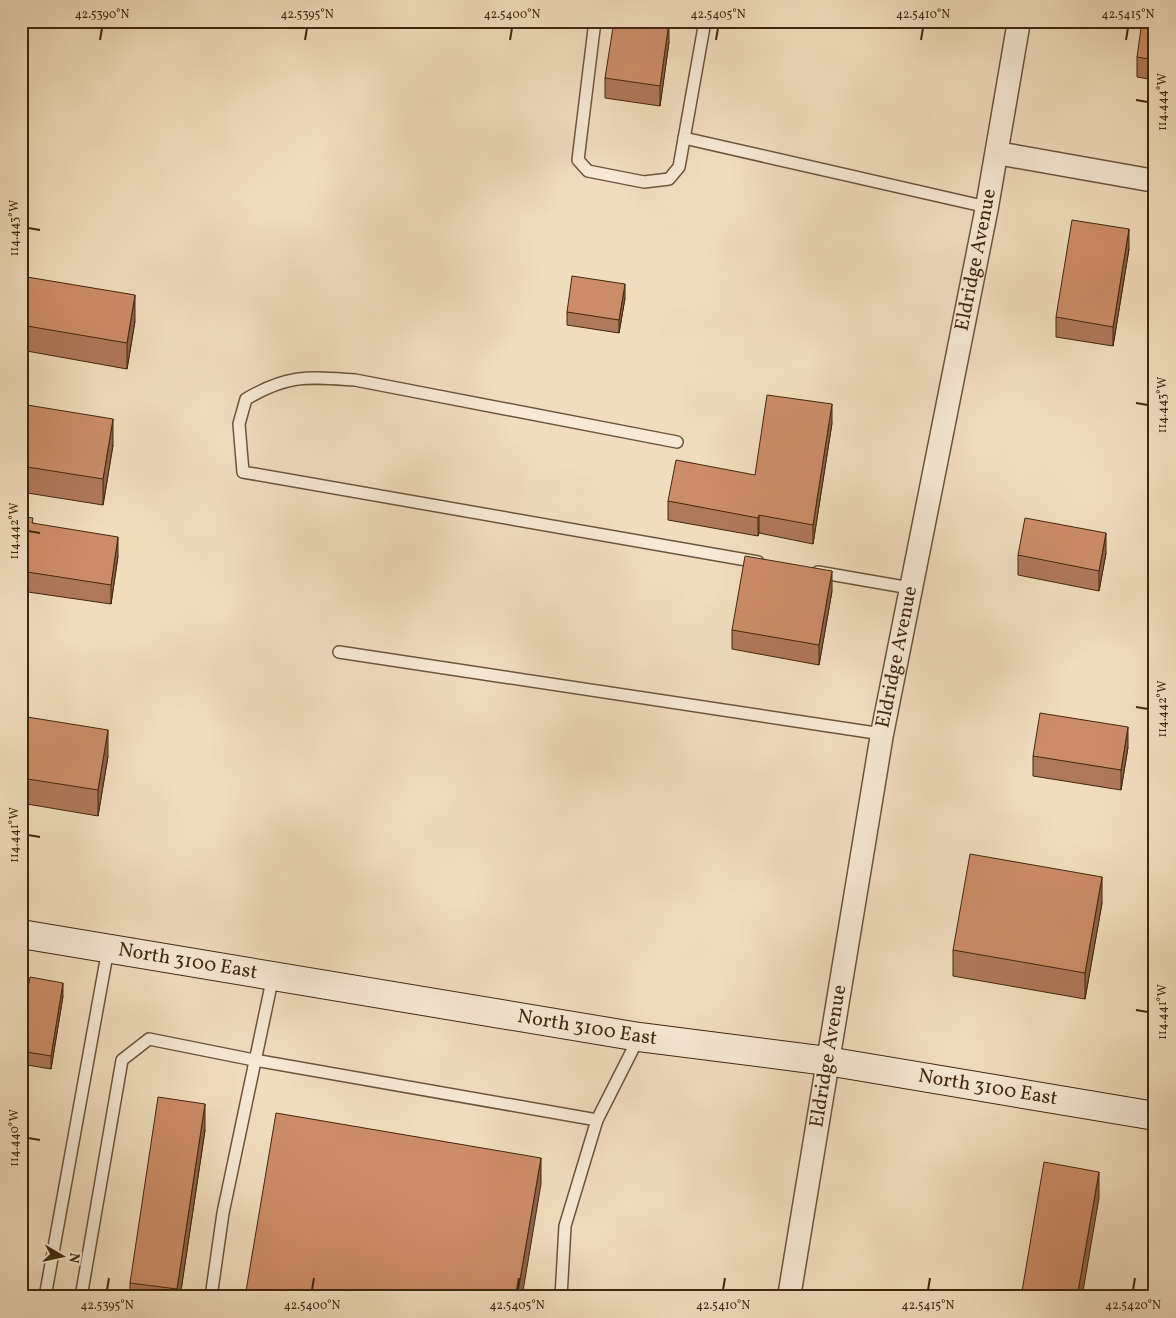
<svg xmlns="http://www.w3.org/2000/svg" width="1176" height="1318" font-family="Vollkorn,serif">
	<style>
		.lines { fill: none; stroke-linecap: round; stroke-linejoin: round }
		.service-casing { stroke: #6c553a; stroke-width: 14 }
		.minor-casing { stroke: #6c553a; stroke-width: 25 }
		.secondary-casing { stroke: #40280e; stroke-width: 30 }
		.service { stroke: #f6e9d5; stroke-width: 11 }
		.minor { stroke: #f6e9d5; stroke-width: 22 }
		.secondary { stroke: #f6e9d5; stroke-width: 28 }
		.wall { fill: #b0785a; stroke: #40280e }
		.shaded-wall { fill: #90624a; stroke: #40280e }
		.building { fill: #cd8c69; stroke: #40280e }
		.ticks { fill: none; stroke: #40280e; stroke-width: 2 }
		.labels { text-anchor: middle; dominant-baseline: central; stroke-width: 4.5; stroke-linejoin: round; paint-order: stroke }
		.street-label { font-size: 20px; fill: #40280e; stroke: #f6e9d5 }
		.neatline { fill: none; stroke: #40280e; stroke-width: 2 }
		.ticks-label { font-size: 12px; text-anchor: middle; fill: #40280e }
	</style>
	<rect width="100%" height="100%" fill="#f1ddbe"/>
	<filter id="stains"><feTurbulence type="fractalNoise" baseFrequency=".004" numOctaves="4"/><feColorMatrix values="0 0 0 0 .2 0 0 0 0 .09 0 0 0 0 .02 0 0 0 .5 -.17"/></filter>
	<radialGradient id="worn" r=".72"><stop offset=".6" stop-color="#630" stop-opacity="0"/><stop offset="1" stop-color="#630" stop-opacity=".3"/></radialGradient>
	<g class="lines">
		<g class="service-casing">
			<g id="service">
				<path d="M 595,21 L 578,160 L 588,171 L 644,182 L 669,179 L 679,167 L 705,21"/>
				<path d="M 684,138 L 987,207"/>
				<path d="M 677,442 L 355,380 C 307,377 289,374 246,399 L 239,424 L 243,472 L 758,562"/>
				<path d="M 818,572 L 910,588"/>
				<path d="M 339,652 L 882,734"/>
				<path d="M 45,1297 L 108,949"/>
				<path d="M 81,1297 L 122,1060 L 149,1039 L 254,1060 L 597,1120"/>
				<path d="M 211,1297 L 223,1213 L 273,976"/>
				<path d="M 561,1297 L 565,1226 L 597,1120 L 639,1037"/>
			</g>
		</g>
		<g class="minor-casing">
			<g id="minor">
				<path d="M 997,153 L 1155,181"/>
				<path id="s1" d="M 789,1297 L 882,734 L 987,207 L 1019,21"/>
			</g>
		</g>
		<g class="secondary-casing">
			<g id="secondary">
				<path id="s2" d="M 21,934 L 639,1037 L 827,1061 L 1155,1116"/>
			</g>
		</g>
		<use href="#service" class="service"/>
		<use href="#minor" class="minor"/>
		<use href="#secondary" class="secondary"/>
	</g>
	<g class="wall">
		<path d="M 1155,21 L 1155,80 L 1137,77 L 1137,57 Z"/>
		<path d="M 669,42 L 660,106 L 605,98 L 605,78 Z"/>
		<path d="M 1129,249 L 1113,346 L 1056,337 L 1056,317 Z"/>
		<path d="M 21,276 L 135,321 L 127,369 L 21,350 Z"/>
		<path d="M 625,298 L 619,333 L 567,325 L 567,312 Z"/>
		<path d="M 21,404 L 113,445 L 103,505 L 21,492 Z"/>
		<path d="M 832,423 L 813,544 L 759,533 L 758,536 L 668,520 L 668,501 L 755,475 Z"/>
		<path d="M 21,516 L 33,523 L 118,556 L 111,604 L 21,591 Z"/>
		<path d="M 1106,553 L 1099,591 L 1018,575 L 1018,555 Z"/>
		<path d="M 832,591 L 819,665 L 732,649 L 732,630 Z"/>
		<path d="M 21,716 L 108,756 L 98,816 L 21,803 Z"/>
		<path d="M 1128,747 L 1121,790 L 1033,776 L 1033,756 Z"/>
		<path d="M 1102,903 L 1085,999 L 953,976 L 953,950 Z"/>
		<path d="M 63,996 L 51,1069 L 21,1064 L 21,1026 Z"/>
		<path d="M 205,1130 L 180,1297 L 130,1297 L 130,1283 Z"/>
	</g>
	<g class="shaded-wall">
		<path d="M 669,22 L 669,42 L 660,106 L 660,86 Z"/>
		<path d="M 1129,229 L 1129,249 L 1113,346 L 1113,327 Z"/>
		<path d="M 625,284 L 625,298 L 619,333 L 619,320 Z"/>
		<path d="M 135,295 L 135,321 L 127,369 L 127,343 Z"/>
		<path d="M 832,404 L 832,423 L 813,544 L 813,525 Z"/>
		<path d="M 113,419 L 113,445 L 103,505 L 103,479 Z"/>
		<path d="M 759,515 L 759,533 L 758,536 L 758,518 Z"/>
		<path d="M 1106,533 L 1106,553 L 1099,591 L 1099,571 Z"/>
		<path d="M 118,537 L 118,556 L 111,604 L 111,585 Z"/>
		<path d="M 832,571 L 832,591 L 819,665 L 819,645 Z"/>
		<path d="M 1128,727 L 1128,747 L 1121,790 L 1121,770 Z"/>
		<path d="M 108,730 L 108,756 L 98,816 L 98,790 Z"/>
		<path d="M 1102,877 L 1102,903 L 1085,999 L 1085,973 Z"/>
		<path d="M 63,983 L 63,996 L 51,1069 L 51,1056 Z"/>
		<path d="M 205,1104 L 205,1130 L 180,1297 L 177,1297 L 177,1289 Z"/>
		<path d="M 541,1158 L 541,1184 L 522,1297 L 517,1297 Z"/>
		<path d="M 1099,1172 L 1099,1198 L 1082,1297 L 1077,1297 Z"/>
	</g>
	<g class="building">
		<path d="M 614,21 L 664,21 L 669,22 L 660,86 L 605,78 Z"/>
		<path d="M 1142,21 L 1155,21 L 1155,60 L 1137,57 Z"/>
		<path d="M 1072,220 L 1129,229 L 1113,327 L 1056,317 Z"/>
		<path d="M 21,276 L 135,295 L 127,343 L 21,325 Z"/>
		<path d="M 572,276 L 625,284 L 619,320 L 567,312 Z"/>
		<path d="M 767,395 L 832,404 L 813,525 L 759,515 L 758,518 L 668,501 L 676,460 L 755,475 Z"/>
		<path d="M 21,404 L 113,419 L 103,479 L 21,466 Z"/>
		<path d="M 21,516 L 33,518 L 32,523 L 118,537 L 111,585 L 21,571 Z"/>
		<path d="M 1025,518 L 1106,533 L 1099,571 L 1018,555 Z"/>
		<path d="M 745,556 L 832,571 L 819,645 L 732,630 Z"/>
		<path d="M 1040,713 L 1128,727 L 1121,770 L 1033,756 Z"/>
		<path d="M 21,716 L 108,730 L 98,790 L 21,778 Z"/>
		<path d="M 970,854 L 1102,877 L 1085,973 L 953,950 Z"/>
		<path d="M 30,977 L 63,983 L 51,1056 L 21,1051 L 21,1026 Z"/>
		<path d="M 158,1097 L 205,1104 L 177,1289 L 130,1283 Z"/>
		<path d="M 276,1113 L 541,1158 L 517,1297 L 245,1297 Z"/>
		<path d="M 1044,1162 L 1099,1172 L 1077,1297 L 1021,1297 Z"/>
	</g>
	<path class="ticks" d="M 100,40 L 102,28M 305,40 L 307,28M 510,40 L 512,28M 716,40 L 718,28M 921,40 L 923,28M 1126,40 L 1128,28M 1136,100 L 1148,102M 28,228 L 40,230M 1136,403 L 1148,405M 28,531 L 40,533M 1136,707 L 1148,709M 28,835 L 40,837M 1136,1010 L 1148,1012M 28,1138 L 40,1140M 107,1290 L 109,1278M 312,1290 L 314,1278M 517,1290 L 519,1278M 723,1290 L 725,1278M 928,1290 L 930,1278M 1133,1290 L 1135,1278"/>
	<g class="labels">
		<g class="street-label">
			<text stroke="none"><textPath href="#s1" startOffset="1054">Eldridge Avenue</textPath></text>
			<text stroke="none"><textPath href="#s1" startOffset="649">Eldridge Avenue</textPath></text>
			<text stroke="none"><textPath href="#s2" startOffset="169">North 3100 East</textPath></text>
			<text stroke="none"><textPath href="#s2" startOffset="574">North 3100 East</textPath></text>
			<text stroke="none"><textPath href="#s1" startOffset="244">Eldridge Avenue</textPath></text>
			<text stroke="none"><textPath href="#s2" startOffset="979">North 3100 East</textPath></text>
		</g>
	</g>
	<rect width="1176" height="1318" fill="none" stroke="#f1ddbe" stroke-width="55"/>
	<g transform="translate(62 1256) rotate(99)" stroke="#f6e9d5" stroke-width="4" paint-order="stroke">
	<path d="M0-4L9 19L0 12L-9 19Z" fill="#40280e"/>
	<text y="-8" font-size="14" font-weight="bold" text-anchor="middle" fill="#40280e">N</text>
	</g>
	<rect x="28" y="28" width="1120" height="1262" class="neatline"/>
	<g class="ticks-label">
		<text x="102" y="18">42.5390°N</text>
		<text x="307" y="18">42.5395°N</text>
		<text x="512" y="18">42.5400°N</text>
		<text x="718" y="18">42.5405°N</text>
		<text x="923" y="18">42.5410°N</text>
		<text x="1128" y="18">42.5415°N</text>
		<text transform="translate(1162 102) rotate(-90)" y="4">114.444°W</text>
		<text transform="translate(14 228) rotate(-90)" y="4">114.443°W</text>
		<text transform="translate(1162 405) rotate(-90)" y="4">114.443°W</text>
		<text transform="translate(14 531) rotate(-90)" y="4">114.442°W</text>
		<text transform="translate(1162 709) rotate(-90)" y="4">114.442°W</text>
		<text transform="translate(14 835) rotate(-90)" y="4">114.441°W</text>
		<text transform="translate(1162 1012) rotate(-90)" y="4">114.441°W</text>
		<text transform="translate(14 1138) rotate(-90)" y="4">114.440°W</text>
		<text x="107" y="1309">42.5395°N</text>
		<text x="312" y="1309">42.5400°N</text>
		<text x="517" y="1309">42.5405°N</text>
		<text x="723" y="1309">42.5410°N</text>
		<text x="928" y="1309">42.5415°N</text>
		<text x="1133" y="1309">42.5420°N</text>
	</g>
	<rect width="100%" height="100%" filter="url(#stains)"/>
	<rect width="100%" height="100%" fill="url(#worn)"/>
</svg>
